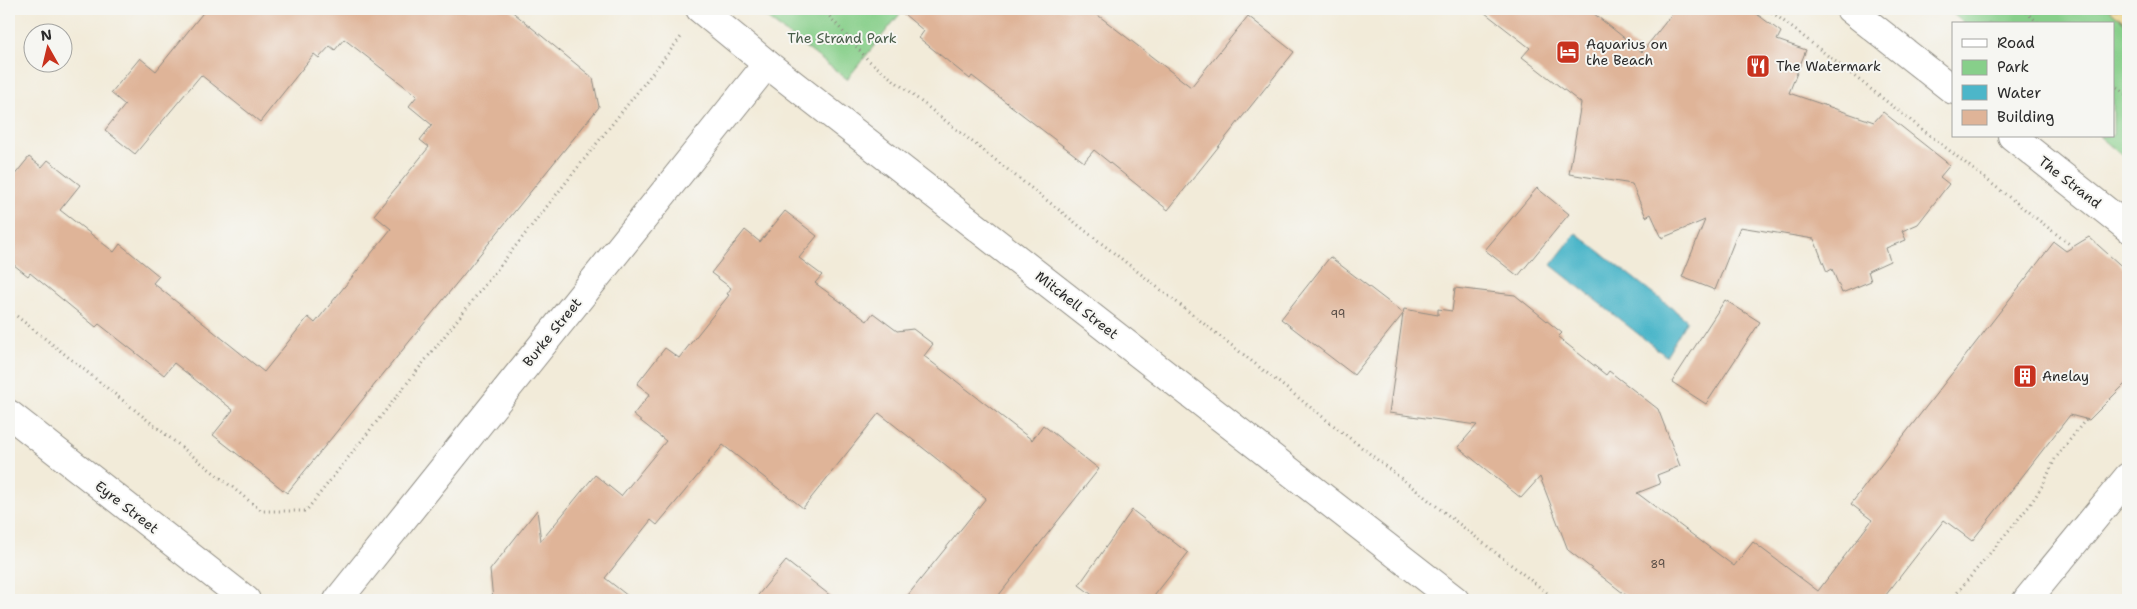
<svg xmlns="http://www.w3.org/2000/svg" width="2137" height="609" font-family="'Shantell Sans',sans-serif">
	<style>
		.green { fill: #87cf8a; stroke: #597d5a }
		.sand { fill: #eeda9e; stroke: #8c8264 }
		.water { fill: #4cb6c9; stroke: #3c707a }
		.building { fill: #dfb498 }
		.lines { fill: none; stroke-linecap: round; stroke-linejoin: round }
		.minor-casing { stroke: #8e8b82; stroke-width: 30 }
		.path { stroke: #8e8b82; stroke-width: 3; stroke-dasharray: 1 4; stroke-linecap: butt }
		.minor { stroke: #fff; stroke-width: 28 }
		.labels { text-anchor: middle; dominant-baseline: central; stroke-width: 4; stroke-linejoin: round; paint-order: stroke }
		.number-label { font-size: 11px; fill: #584d46 }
		.park-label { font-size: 14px; fill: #475c48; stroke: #f6f6f2 }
		.poi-label { font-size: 14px; fill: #2b2b2b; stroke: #f6f6f2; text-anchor: start }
		.street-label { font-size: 14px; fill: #2b2b2b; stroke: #f6f6f2 }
	</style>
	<rect width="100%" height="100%" fill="#f6f6f2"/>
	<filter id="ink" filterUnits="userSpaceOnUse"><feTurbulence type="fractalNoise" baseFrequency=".02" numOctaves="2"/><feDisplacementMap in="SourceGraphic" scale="10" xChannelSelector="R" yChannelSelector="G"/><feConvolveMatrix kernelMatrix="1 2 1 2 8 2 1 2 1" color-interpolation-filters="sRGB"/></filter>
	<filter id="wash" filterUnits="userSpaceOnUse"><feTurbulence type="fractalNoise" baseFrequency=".0096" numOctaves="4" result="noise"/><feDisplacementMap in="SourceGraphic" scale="20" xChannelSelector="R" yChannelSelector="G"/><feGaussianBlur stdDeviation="1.12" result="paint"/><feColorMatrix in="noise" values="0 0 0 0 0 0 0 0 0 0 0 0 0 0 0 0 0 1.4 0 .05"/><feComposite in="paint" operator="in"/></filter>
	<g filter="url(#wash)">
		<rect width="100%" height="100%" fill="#f2ebd9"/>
		<g class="green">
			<path d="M 755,9 L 904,9 L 847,79 Z"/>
			<path d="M 1947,9 L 2109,9 L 2128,26 L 2128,161 L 2099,136 L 2113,136 L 2113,24 L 1965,24 Z"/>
		</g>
		<path class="sand" d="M 2109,9 L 2128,9 L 2128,26 L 2128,25 Z"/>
		<path class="water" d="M 1576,233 L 1687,320 L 1666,356 L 1551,265 Z"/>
		<g id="blocks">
			<g class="building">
				<path d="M 206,9 L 509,9 L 593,78 L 599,107 L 287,493 L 213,435 L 233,410 L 174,363 L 164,375 L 99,324 L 96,327 L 30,273 L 28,276 L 9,261 L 9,182 L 29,157 L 42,167 L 48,160 L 80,185 L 60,210 L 114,252 L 120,244 L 159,276 L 153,283 L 264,372 L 308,317 L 315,323 L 391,229 L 374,215 L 429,147 L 420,140 L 432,125 L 409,106 L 417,96 L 344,39 L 335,50 L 330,46 L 319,58 L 314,54 L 260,122 L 201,75 L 135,154 L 105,130 L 125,105 L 111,93 L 140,58 L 156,71 Z"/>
				<path d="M 898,9 L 1090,9 L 1191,87 L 1248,16 L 1294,52 L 1168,210 L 1094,150 L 1084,162 L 972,76 L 970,79 L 919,38 L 924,31 Z"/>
				<path d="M 1480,9 L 1588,9 L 1642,52 L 1676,9 L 1750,9 L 1781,32 L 1777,40 L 1806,50 L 1789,93 L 1874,122 L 1883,112 L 1950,165 L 1940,177 L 1949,184 L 1918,224 L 1902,231 L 1906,240 L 1886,248 L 1890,261 L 1868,271 L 1871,281 L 1842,293 L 1832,269 L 1827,272 L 1814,239 L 1740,227 L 1715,290 L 1682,277 L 1705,220 L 1662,238 L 1651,214 L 1646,217 L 1632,184 L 1569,174 L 1581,103 L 1522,57 L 1530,48 Z"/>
				<path d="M 1537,188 L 1569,214 L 1518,276 L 1485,250 Z"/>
				<path d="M 785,211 L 817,236 L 799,258 L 822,275 L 815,283 L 867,321 L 873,313 L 897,331 L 913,329 L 933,344 L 924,356 L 1032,440 L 1043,425 L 1099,469 L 995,600 L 904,600 L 986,498 L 879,413 L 803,508 L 723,445 L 657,525 L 651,520 L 605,578 L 633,600 L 493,600 L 490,570 L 537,510 L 541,541 L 595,475 L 621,496 L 666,441 L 633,415 L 650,394 L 637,384 L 665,348 L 679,358 L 729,295 L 727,294 L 731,288 L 711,273 L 745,230 L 760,242 Z"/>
				<path d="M 2089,237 L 2128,272 L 2128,381 L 2089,420 L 2070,415 L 1972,541 L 1944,520 L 1882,600 L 1632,600 L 1568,550 L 1540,477 L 1521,498 L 1458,447 L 1477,425 L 1389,413 L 1403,314 L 1354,375 L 1281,319 L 1330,257 L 1403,313 L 1404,309 L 1438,315 L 1438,309 L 1452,311 L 1455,288 L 1515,295 L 1562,333 L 1558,337 L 1606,375 L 1609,371 L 1658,409 L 1680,466 L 1657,475 L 1660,484 L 1637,493 L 1734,566 L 1753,542 L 1818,591 L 1872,520 L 1851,504 L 1877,470 L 2054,242 L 2066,251 Z"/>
				<path d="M 1725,300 L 1760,322 L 1706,404 L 1672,382 Z"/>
				<path d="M 1132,510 L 1188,553 L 1151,600 L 1099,600 L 1079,585 Z"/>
				<path d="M 786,561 L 836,600 L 754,600 Z"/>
			</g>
		</g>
	</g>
	<g filter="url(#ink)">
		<use href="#blocks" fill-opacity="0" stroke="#8e8b82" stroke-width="1"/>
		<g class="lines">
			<g class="minor-casing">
				<g id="minor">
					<path d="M 700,9 L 767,64 L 1455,600"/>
					<path d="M 1850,9 L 1953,90"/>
					<path d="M 2012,136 L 2128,228"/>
					<path d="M 9,414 L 246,600"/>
					<path d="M 338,600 L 767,64"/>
					<path d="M 2027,600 L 2128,477"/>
				</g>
			</g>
			<g class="path">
				<path d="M 823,9 L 868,60 L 1556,600"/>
				<path d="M 1768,9 L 2073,247"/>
				<path d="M 2022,9 L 2040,24"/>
				<path d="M 2113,84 L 2128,96"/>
				<path d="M 9,310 L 262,511 L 306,511 L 681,37"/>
				<path d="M 1951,600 L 2030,505 L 2044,483 L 2055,459 L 2086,419"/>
				<path d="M 2118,600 L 2128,583"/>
			</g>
			<use href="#minor" class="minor"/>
		</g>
	</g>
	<defs>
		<g id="hotel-square" transform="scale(1.25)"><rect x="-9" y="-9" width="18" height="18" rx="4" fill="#c8321e" stroke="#f6f6f2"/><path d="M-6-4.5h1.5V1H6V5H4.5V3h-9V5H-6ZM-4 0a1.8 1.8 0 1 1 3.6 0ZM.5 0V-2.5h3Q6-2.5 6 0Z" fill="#fff"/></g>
		<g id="restaurant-square" transform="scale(1.25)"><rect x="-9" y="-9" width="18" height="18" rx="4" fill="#c8321e" stroke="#f6f6f2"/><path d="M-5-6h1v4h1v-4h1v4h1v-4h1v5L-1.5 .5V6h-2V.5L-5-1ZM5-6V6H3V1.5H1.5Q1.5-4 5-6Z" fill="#fff"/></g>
		<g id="building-square" transform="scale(1.25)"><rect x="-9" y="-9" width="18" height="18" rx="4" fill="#c8321e" stroke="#f6f6f2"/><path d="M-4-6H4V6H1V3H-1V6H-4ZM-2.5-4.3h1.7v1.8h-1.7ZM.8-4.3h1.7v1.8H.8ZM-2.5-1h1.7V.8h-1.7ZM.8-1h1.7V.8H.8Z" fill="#fff"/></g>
	</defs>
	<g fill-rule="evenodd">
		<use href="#hotel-square" x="1568" y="52"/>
		<use href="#restaurant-square" x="1758" y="66"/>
		<use href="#building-square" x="2025" y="376"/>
	</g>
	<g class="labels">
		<g class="number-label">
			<text x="1338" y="314">99</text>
			<text x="1658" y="564">89</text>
		</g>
		<g class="park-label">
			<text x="842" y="38">The Strand Park</text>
		</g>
		<g class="poi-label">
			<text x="1586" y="44">Aquarius on<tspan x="1586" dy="16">the Beach</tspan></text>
			<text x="1776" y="66">The Watermark</text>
			<text x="2042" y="376">Anelay</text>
		</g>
		<g class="street-label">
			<text transform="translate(2070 182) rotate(38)">The Strand</text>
			<text transform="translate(1077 305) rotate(38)">Mitchell Street</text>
			<text transform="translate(552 332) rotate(-51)">Burke Street</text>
			<text transform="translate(127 507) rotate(38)">Eyre Street</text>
		</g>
	</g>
	<rect width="2137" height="609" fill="none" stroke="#f6f6f2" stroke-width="30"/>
	<rect x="1952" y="22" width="162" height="115" fill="#f6f6f2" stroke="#a5a5a2"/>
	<rect x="1962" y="39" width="25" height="8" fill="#ffffff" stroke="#a5a5a2"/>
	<text x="1997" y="48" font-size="15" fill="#2b2b2b">Road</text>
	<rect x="1962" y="60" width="25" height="15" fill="#87cf8a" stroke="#a5a5a2"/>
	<text x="1997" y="72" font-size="15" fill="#2b2b2b">Park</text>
	<rect x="1962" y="85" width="25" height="15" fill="#4cb6c9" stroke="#a5a5a2"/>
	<text x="1997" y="98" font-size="15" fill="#2b2b2b">Water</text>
	<rect x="1962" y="110" width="25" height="15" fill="#dfb498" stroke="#a5a5a2"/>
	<text x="1997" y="122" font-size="15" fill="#2b2b2b">Building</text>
	<g transform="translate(48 48) rotate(352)"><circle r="24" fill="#f6f6f2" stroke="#a5a5a2"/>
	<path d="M0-4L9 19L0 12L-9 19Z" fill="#c8321e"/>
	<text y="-8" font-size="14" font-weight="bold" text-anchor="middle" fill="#2b2b2b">N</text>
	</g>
</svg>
